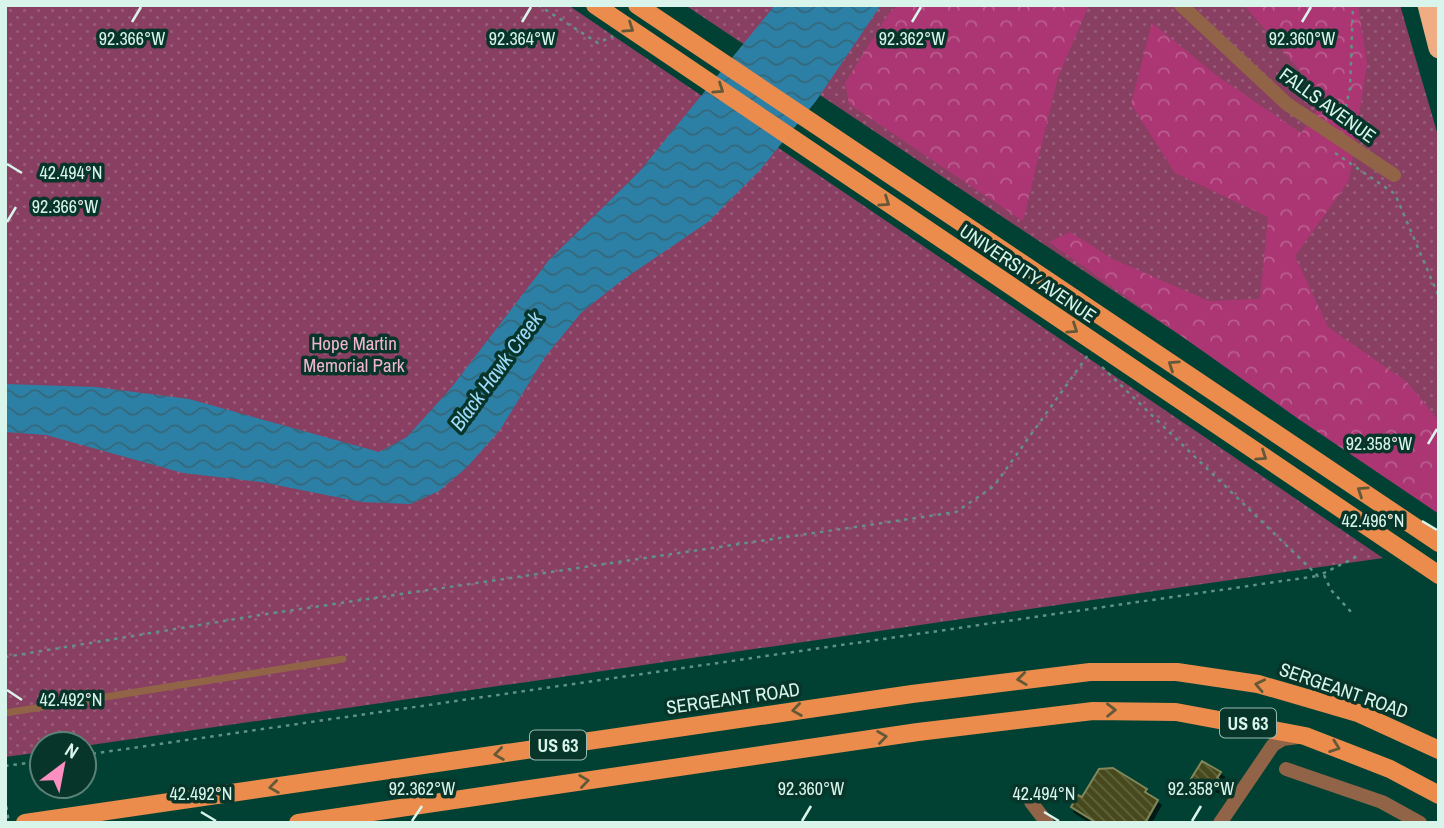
<svg xmlns="http://www.w3.org/2000/svg" width="1444" height="828" font-family="'Archivo Narrow',sans-serif">
	<style>
		.green { fill: url(#green-dots) }
		.forest { fill: url(#forest-crowns) }
		.water { fill: url(#water-waves) }
		.building { fill: url(#building-back-hatch); stroke: #828659; stroke-width: 2; filter: url(#shadow) }
		.lines { fill: none; stroke-linecap: round; stroke-linejoin: round }
		.path { stroke: #629285; stroke-width: 2.5; stroke-dasharray: 3.5 5; stroke-linecap: butt }
		.lane { stroke: #926447; stroke-width: 7 }
		.street { stroke: #926447; stroke-width: 14 }
		.primary { stroke: #eb8c4d; stroke-width: 18 }
		.highway { stroke: #f0ac82; stroke-width: 21 }
		.oneway { stroke: #635838 }
		.ticks { fill: none; stroke: #d9f5eb; stroke-width: 2.5 }
		.labels { text-anchor: middle; dominant-baseline: central; stroke-width: 7; stroke-linejoin: round; paint-order: stroke }
		.shield { fill: #08352a; stroke: #9abbb1; stroke-width: 2 }
		.shield-label { font-size: 18px; font-weight: bold; fill: #d9f5eb }
		.street-label { font-size: 19px; fill: #d9f5eb; stroke: #08352a }
		.park-label { font-size: 19px; fill: #f2b5ce; stroke: #08352a }
		.water-label { font-size: 21px; font-style: italic; fill: #9ddafb; stroke: #08352a }
		.ticks-label { font-size: 18px; text-anchor: middle; fill: #d9f5eb; stroke: #08352a; stroke-width: 7; stroke-linejoin: round; paint-order: stroke }
	</style>
	<defs>
		<pattern id="green-dots" width="8" height="8" patternUnits="userSpaceOnUse" patternTransform="scale(1.75)"><rect width="8" height="8" fill="#883f62"/><path d="M2 2h.1M6 6h.1" fill="none" stroke="#985b79" stroke-width="1.8" stroke-linecap="round"/></pattern>
		<pattern id="forest-crowns" width="20" height="18" patternUnits="userSpaceOnUse" patternTransform="scale(1.75)"><rect width="20" height="18" fill="#ab3673"/><path d="M2 6a3 3 0 1 1 6 0M12 15a3 3 0 1 1 6 0" fill="none" stroke="#ba5e8e"/></pattern>
		<pattern id="water-waves" width="16" height="10" patternUnits="userSpaceOnUse" patternTransform="scale(1.75)"><rect width="16" height="10" fill="#2c80a6"/><path d="M0 5q4-4 8 0t8 0" fill="none" stroke="#35687b"/></pattern>
		<pattern id="building-back-hatch" width="6" height="6" patternUnits="userSpaceOnUse" patternTransform="scale(1.75)"><rect width="6" height="6" fill="#474a1d"/><path d="M-1 5l2 2M0 0l6 6M5-1l2 2" fill="none" stroke="#61653e"/></pattern>
		<filter id="shadow"><feDropShadow dx="3" dy="5" stdDeviation="0" flood-color="#0009"/></filter>
	</defs>
	<rect width="100%" height="100%" fill="#014133"/>
	<g class="green">
		<path d="M 5,5 L 568,5 L 1383,558 L 84,746 L 42,744 L 42,752 L 5,757 Z"/>
		<path d="M 685,5 L 1400,5 L 1439,139 L 1439,508 Z"/>
	</g>
	<g class="forest">
		<path d="M 899,5 L 1089,5 L 1058,77 L 1023,221 L 849,104 L 845,83 L 889,13 Z"/>
		<path d="M 1244,5 L 1358,5 L 1367,64 L 1349,181 L 1295,256 L 1328,327 L 1407,382 L 1439,421 L 1439,514 L 1297,418 L 1049,242 L 1070,232 L 1113,259 L 1209,301 L 1260,299 L 1268,217 L 1175,173 L 1131,104 L 1152,23 L 1216,75 L 1301,133 L 1325,100 Z"/>
	</g>
	<path class="water" d="M 775,5 L 881,5 L 816,101 L 760,170 L 708,222 L 621,281 L 581,313 L 545,357 L 500,430 L 467,467 L 439,491 L 411,504 L 361,502 L 261,482 L 183,473 L 46,435 L 5,432 L 5,384 L 95,387 L 189,399 L 379,452 L 407,437 L 451,388 L 549,260 L 639,172 Z"/>
	<g class="building">
		<path d="M 1202,761 L 1221,772 L 1217,778 L 1233,787 L 1229,792 L 1212,786 L 1207,793 L 1189,782 Z"/>
		<path d="M 1113,768 L 1147,789 L 1145,792 L 1158,800 L 1145,823 L 1097,823 L 1071,807 L 1078,795 L 1082,797 L 1099,769 Z"/>
	</g>
	<g class="lines">
		<g class="path">
			<path d="M 538,5 L 598,43 L 613,36"/>
			<path d="M 1342,124 L 1350,88 L 1353,5"/>
			<path d="M 1335,153 L 1395,194 L 1439,297"/>
			<path d="M 1102,367 L 1318,576 L 1360,555"/>
			<path d="M 1324,575 L 1331,590 L 1352,613"/>
			<path d="M 5,657 L 260,615 L 956,512 L 994,486 L 1088,355"/>
			<path d="M 84,755 L 1317,576"/>
			<path d="M 5,766 L 42,761"/>
			<path d="M 5,798 L 9,823"/>
		</g>
		<path class="lane" d="M 5,713 L 343,659"/>
		<g class="street">
			<path d="M 1181,5 L 1287,104 L 1394,175"/>
			<path d="M 1286,769 L 1382,802 L 1420,823"/>
			<path d="M 1031,802 L 1047,823"/>
			<path d="M 1220,823 L 1273,745 L 1283,739 L 1298,737"/>
		</g>
		<g class="primary">
			<path d="M 595,5 L 1439,575"/>
			<path d="M 637,5 L 1439,543"/>
			<path d="M 25,823 L 912,694 L 1090,672 L 1177,672 L 1258,684 L 1358,713 L 1439,750"/>
			<path d="M 298,823 L 918,732 L 1093,711 L 1176,712 L 1305,736 L 1390,769 L 1439,795"/>
		</g>
		<path class="highway" d="M 1428,5 L 1439,48"/>
	</g>
	<defs><path id="oneway-chevron" d="M-2-3.5L2.5 0L-2 3.5" fill="none" stroke-width="1.6" stroke-linecap="round" stroke-linejoin="round" transform="scale(1.75)"/></defs>
	<g class="oneway">
		<use href="#oneway-chevron" transform="translate(629 28) rotate(34)"/>
		<use href="#oneway-chevron" transform="translate(719 89) rotate(34)"/>
		<use href="#oneway-chevron" transform="translate(885 202) rotate(34)"/>
		<use href="#oneway-chevron" transform="translate(1073 329) rotate(34)"/>
		<use href="#oneway-chevron" transform="translate(1173 365) rotate(-146)"/>
		<use href="#oneway-chevron" transform="translate(1262 456) rotate(34)"/>
		<use href="#oneway-chevron" transform="translate(1362 491) rotate(-146)"/>
		<use href="#oneway-chevron" transform="translate(1022 679) rotate(173)"/>
		<use href="#oneway-chevron" transform="translate(1260 685) rotate(-168)"/>
		<use href="#oneway-chevron" transform="translate(797 710) rotate(172)"/>
		<use href="#oneway-chevron" transform="translate(1111 710) rotate(-1)"/>
		<use href="#oneway-chevron" transform="translate(882 737) rotate(-8)"/>
		<use href="#oneway-chevron" transform="translate(1335 747) rotate(20)"/>
		<use href="#oneway-chevron" transform="translate(499 754) rotate(172)"/>
		<use href="#oneway-chevron" transform="translate(584 781) rotate(-8)"/>
		<use href="#oneway-chevron" transform="translate(274 787) rotate(172)"/>
	</g>
	<path class="ticks" d="M 132,22 L 141,7M 522,22 L 531,7M 912,22 L 921,7M 1302,22 L 1311,7M 7,164 L 22,173M 7,222 L 16,207M 1428,444 L 1437,429M 1422,521 L 1437,530M 7,690 L 22,700M 201,812 L 216,821M 1044,812 L 1059,821M 412,821 L 422,806M 802,821 L 811,806M 1192,821 L 1201,806"/>
	<g class="labels">
		<g class="shield">
			<rect x="1220" y="708.5" width="56" height="29" rx="5"/>
			<rect x="530" y="730.5" width="56" height="29" rx="5"/>
		</g>
		<g class="shield-label">
			<text x="1248" y="723">US 63</text>
			<text x="558" y="745">US 63</text>
		</g>
		<g class="street-label">
			<text transform="translate(1328 105) rotate(36)">FALLS AVENUE</text>
			<text transform="translate(1028 273) rotate(34)">UNIVERSITY AVENUE</text>
			<text transform="translate(1344 690) rotate(19)">SERGEANT ROAD</text>
			<text transform="translate(733 698) rotate(-8)">SERGEANT ROAD</text>
		</g>
		<g class="park-label">
			<text x="354" y="343">Hope Martin<tspan x="354" dy="22">Memorial Park</tspan></text>
		</g>
		<g class="water-label">
			<text transform="translate(496 371) rotate(-54)">Black Hawk Creek</text>
		</g>
	</g>
	<g class="ticks-label">
		<text x="522" y="45">92.364°W</text>
		<text x="132" y="45">92.366°W</text>
		<text x="912" y="45">92.362°W</text>
		<text x="1302" y="45">92.360°W</text>
		<text x="71" y="179">42.494°N</text>
		<text x="65" y="213">92.366°W</text>
		<text x="1379" y="450">92.358°W</text>
		<text x="1373" y="527">42.496°N</text>
		<text x="71" y="706">42.492°N</text>
		<text x="422" y="795">92.362°W</text>
		<text x="811" y="795">92.360°W</text>
		<text x="1201" y="795">92.358°W</text>
		<text x="201" y="800">42.492°N</text>
		<text x="1044" y="800">42.494°N</text>
	</g>
	<rect width="1444" height="828" fill="none" stroke="#d9f5eb" stroke-width="14"/>
	<g transform="translate(63 765) rotate(32)"><circle r="33" fill="#08352a" stroke="#5c8277" stroke-width="2"/>
	<path d="M0-5L12 26L0 18L-12 26Z" fill="#fd8ec0"/>
	<text y="-10" font-size="19" font-weight="bold" text-anchor="middle" fill="#d9f5eb">N</text>
	</g>
</svg>
